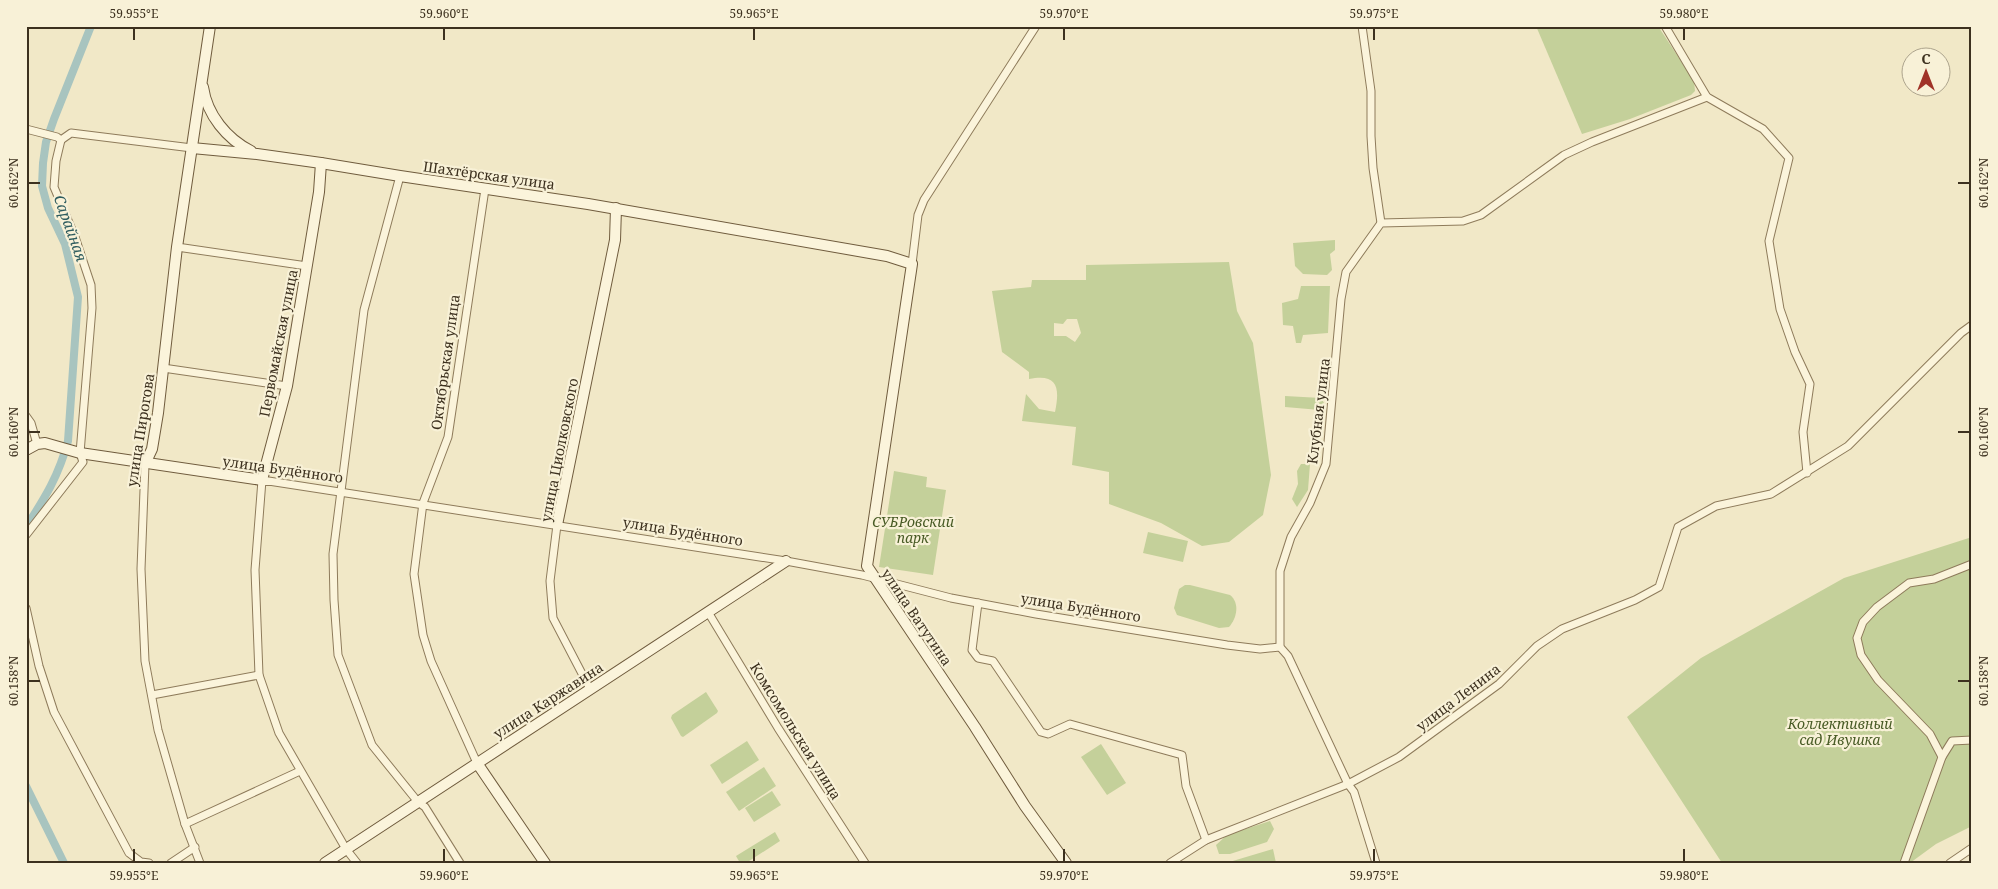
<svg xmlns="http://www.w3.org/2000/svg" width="1998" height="889" font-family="'Noto Serif',serif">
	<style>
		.green { fill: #c4d09a; fill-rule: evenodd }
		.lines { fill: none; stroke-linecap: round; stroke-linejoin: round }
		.canal { stroke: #a8c4bf; stroke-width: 8 }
		.street-casing { stroke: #8e7b5b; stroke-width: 9 }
		.secondary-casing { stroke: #705c3e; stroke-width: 12 }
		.street { stroke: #fbf4db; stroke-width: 7 }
		.secondary { stroke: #fbf4db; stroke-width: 10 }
		.ticks { fill: none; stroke: #3d311f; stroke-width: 2 }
		.labels { text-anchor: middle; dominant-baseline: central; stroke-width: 4.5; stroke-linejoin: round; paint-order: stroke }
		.street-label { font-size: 14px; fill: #3d311f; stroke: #f8f1d7 }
		.park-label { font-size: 14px; font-style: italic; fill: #485b25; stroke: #f8f1d7 }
		.water-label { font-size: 15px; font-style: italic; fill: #2e5c5e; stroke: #f8f1d7 }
		.neatline { fill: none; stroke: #3d311f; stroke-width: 2 }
		.ticks-label { font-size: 12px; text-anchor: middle; fill: #3d311f }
	</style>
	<rect width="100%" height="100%" fill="#f1e8c7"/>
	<g class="green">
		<path d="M 1536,26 L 1658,26 L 1694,81 L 1695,91 L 1691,95 L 1630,119 L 1582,134 Z"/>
		<path d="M 1335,240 L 1335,250 L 1330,254 L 1332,270 L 1327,275 L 1303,274 L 1295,266 L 1293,243 Z"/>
		<path d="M 1229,262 L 1237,311 L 1253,343 L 1271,475 L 1263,515 L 1229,542 L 1202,546 L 1161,523 L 1109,504 L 1109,472 L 1072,465 L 1076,427 L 1022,421 L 1026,394 L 1039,409 L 1055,412 C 1060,388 1058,373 1029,379 L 1029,372 L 1002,352 L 992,291 L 1031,287 L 1032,280 L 1086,280 L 1086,265 ZM 1067,319 L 1077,319 L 1081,333 L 1075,342 L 1066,336 L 1054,336 L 1054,323 L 1063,324 Z"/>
		<path d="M 1301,286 L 1330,286 L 1328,333 L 1303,335 L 1301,343 L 1296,343 L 1293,326 L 1283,325 L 1282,303 L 1298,299 Z"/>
		<path d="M 1285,396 L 1321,398 L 1324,403 L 1320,410 L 1285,407 Z"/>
		<path d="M 1301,464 L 1310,464 L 1308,490 L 1297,507 L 1292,499 L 1298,484 L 1297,471 Z"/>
		<path d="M 894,471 L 927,477 L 926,487 L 946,490 L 933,575 L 879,567 Z"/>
		<path d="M 1148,532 L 1188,541 L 1183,562 L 1143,553 Z"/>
		<path d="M 1972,537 L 1972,826 L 1936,844 L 1910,863 L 1722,863 L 1627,717 L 1701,658 L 1844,578 Z"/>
		<path d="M 1185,585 L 1190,585 L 1230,595 C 1240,603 1237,618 1229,627 L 1219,628 L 1177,615 L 1174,608 L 1179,589 Z"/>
		<path d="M 706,692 L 718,711 L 717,713 L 683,737 L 681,736 L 671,718 L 672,715 Z"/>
		<path d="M 747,741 L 759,760 L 722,784 L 710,765 Z"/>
		<path d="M 1101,744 L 1126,783 L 1107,795 L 1081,757 Z"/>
		<path d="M 764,767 L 776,786 L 739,811 L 726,792 Z"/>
		<path d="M 772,791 L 781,805 L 754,822 L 745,808 Z"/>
		<path d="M 1270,821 L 1274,829 L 1267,842 L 1230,854 L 1219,854 L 1216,845 L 1227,835 Z"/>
		<path d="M 775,832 L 780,841 L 746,863 L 740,863 L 736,856 Z"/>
		<path d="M 1273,849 L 1276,863 L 1226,863 Z"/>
	</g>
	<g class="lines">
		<g class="canal">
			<path d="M 26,527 C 45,498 59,475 68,441 L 78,297 L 65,244 L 48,208 L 42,186 L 43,163 L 46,142 L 54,119 L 91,26"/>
			<path d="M 26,786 L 64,863"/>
		</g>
		<g class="street-casing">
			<g id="street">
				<path d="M 1362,26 L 1371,91 L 1371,136 L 1373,168 L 1381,223"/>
				<path d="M 1665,26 L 1707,97 L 1763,129 L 1789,158 L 1769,241 L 1780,309 L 1795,352 L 1810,384 L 1803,432 L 1807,473"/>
				<path d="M 26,129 L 57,137 L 61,140"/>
				<path d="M 61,140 L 71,133 L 192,148"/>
				<path d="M 400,176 L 364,310 L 333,554 L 334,600 L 338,655 L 372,745 L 418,802 L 425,807 L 460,863"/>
				<path d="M 177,247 L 307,266"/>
				<path d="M 912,264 L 918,215 L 924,200 L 1036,26"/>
				<path d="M 163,368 L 287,386"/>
				<path d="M 26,416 L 31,423 L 37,444"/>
				<path d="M 145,464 L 141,569 L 145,661 L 158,730 L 185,824 L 200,863"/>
				<path d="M 557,525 L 550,581 L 553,618 L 590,689"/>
				<path d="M 26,535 L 83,462 L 80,453 L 92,308 L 91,285 L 75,237 L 54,187 L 56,161 L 61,140"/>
				<path d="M 978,603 L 972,650 L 978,658 L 993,661 L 1041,732 L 1048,734 L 1070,724 L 1182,755 L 1186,786 L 1206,840"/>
				<path d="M 26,608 L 39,666 L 54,712 L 129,853 L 141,862 L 149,863"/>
				<path d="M 708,612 L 778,728 L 865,863"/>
				<path d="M 152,695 L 259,675"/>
				<path d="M 1942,757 L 1952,741 L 1972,740"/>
				<path d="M 477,763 L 431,661 L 423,635 L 414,574 L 423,503 L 448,437 L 485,189"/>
				<path d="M 185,824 L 300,771"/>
				<path d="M 171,863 L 195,847"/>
				<path d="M 357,863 L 346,849 L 279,733 L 259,675 L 255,570 L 262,480 L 786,561 L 862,575 L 951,598 L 1036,614 L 1227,645 L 1260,649 L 1280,647"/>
				<path d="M 1170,863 L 1206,840 L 1348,784 L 1399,757 L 1499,684 L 1537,646 L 1562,629 L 1635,600 L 1659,587 L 1678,527 L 1716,506 L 1771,494 L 1848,446 L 1961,333 L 1972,325"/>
				<path d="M 1376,863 L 1354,792 L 1348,784 L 1288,656 L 1280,647 L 1280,571 L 1291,537 L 1310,503 L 1326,464 L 1341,299 L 1346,272 L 1381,223 L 1463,221 L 1481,215 L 1564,155 L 1592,142 L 1707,97"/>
				<path d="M 1904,863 L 1942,757 L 1930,734 L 1878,680 L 1861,655 L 1857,638 L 1863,622 L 1877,607 L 1909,583 L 1934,579 L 1972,564"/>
				<path d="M 1950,863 L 1972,848"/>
			</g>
		</g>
		<g class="secondary-casing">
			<g id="secondary">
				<path d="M 203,87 C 207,115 227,139 251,151"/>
				<path d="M 192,148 L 257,154 L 321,163 L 400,176 L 588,204 L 887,256 L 912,264 L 867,566 L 975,727 L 1025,806 L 1066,863"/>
				<path d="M 26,450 L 37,444 L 45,443 L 80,453 L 262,480 L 287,386 L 319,192 L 321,163"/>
				<path d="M 145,464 L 152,449 L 158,413 L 177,247 L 210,26"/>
				<path d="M 557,525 L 615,240 L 616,208"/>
				<path d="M 477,763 L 545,863"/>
				<path d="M 325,863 L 786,561"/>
			</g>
		</g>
		<use href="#street" class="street"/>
		<use href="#secondary" class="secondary"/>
	</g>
	<path class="ticks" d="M 134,28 L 134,40M 444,28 L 444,40M 754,28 L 754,40M 1064,28 L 1064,40M 1374,28 L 1374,40M 1684,28 L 1684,40M 28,183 L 40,183M 1958,183 L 1970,183M 28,432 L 40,432M 1958,432 L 1970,432M 28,681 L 40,681M 1958,681 L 1970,681M 134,849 L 134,862M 444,849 L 444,862M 754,849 L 754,862M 1064,849 L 1064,862M 1374,849 L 1374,862M 1684,849 L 1684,862"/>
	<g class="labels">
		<g class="street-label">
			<text transform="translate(489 175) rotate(8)">Шахтёрская улица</text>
			<text transform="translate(278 343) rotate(-79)">Первомайская улица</text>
			<text transform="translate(445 362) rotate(-82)">Октябрьская улица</text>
			<text transform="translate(1318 411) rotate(-83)">Клубная улица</text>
			<text transform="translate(140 430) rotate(-81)">улица Пирогова</text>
			<text transform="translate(559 450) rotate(-79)">улица Циолковского</text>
			<text transform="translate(283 469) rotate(8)">улица Будённого</text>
			<text transform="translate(683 531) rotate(9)">улица Будённого</text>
			<text transform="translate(1081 607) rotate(9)">улица Будённого</text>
			<text transform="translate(917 617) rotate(56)">улица Ватутина</text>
			<text transform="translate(1458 697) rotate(-37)">улица Ленина</text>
			<text transform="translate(548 700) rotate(-33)">улица Каржавина</text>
			<text transform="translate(796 731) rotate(58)">Комсомольская улица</text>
		</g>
		<g class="park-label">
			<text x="913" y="521">СУБРовский<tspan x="913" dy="16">парк</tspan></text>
			<text x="1840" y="723">Коллективный<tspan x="1840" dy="16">сад Ивушка</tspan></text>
		</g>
		<g class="water-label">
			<text transform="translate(71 228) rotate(70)">Сарайная</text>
		</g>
	</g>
	<rect width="1998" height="889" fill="none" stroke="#f8f1d7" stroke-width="55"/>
	<g transform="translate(1926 72)"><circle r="24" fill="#f8f1d7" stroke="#ada48d"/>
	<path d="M0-4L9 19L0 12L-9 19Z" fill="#a03328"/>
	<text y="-8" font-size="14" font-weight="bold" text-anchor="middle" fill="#3d311f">С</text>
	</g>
	<rect x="28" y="28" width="1942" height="834" class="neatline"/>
	<g class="ticks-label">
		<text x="134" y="18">59.955°E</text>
		<text x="444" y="18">59.960°E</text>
		<text x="754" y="18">59.965°E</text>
		<text x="1064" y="18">59.970°E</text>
		<text x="1374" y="18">59.975°E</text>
		<text x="1684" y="18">59.980°E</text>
		<text transform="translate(14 183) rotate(-90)" y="4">60.162°N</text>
		<text transform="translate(1984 183) rotate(-90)" y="4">60.162°N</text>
		<text transform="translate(14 432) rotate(-90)" y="4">60.160°N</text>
		<text transform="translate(1984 432) rotate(-90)" y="4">60.160°N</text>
		<text transform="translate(14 681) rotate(-90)" y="4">60.158°N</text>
		<text transform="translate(1984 681) rotate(-90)" y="4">60.158°N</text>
		<text x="134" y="880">59.955°E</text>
		<text x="444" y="880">59.960°E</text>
		<text x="754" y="880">59.965°E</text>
		<text x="1064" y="880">59.970°E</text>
		<text x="1374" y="880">59.975°E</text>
		<text x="1684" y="880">59.980°E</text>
	</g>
</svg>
